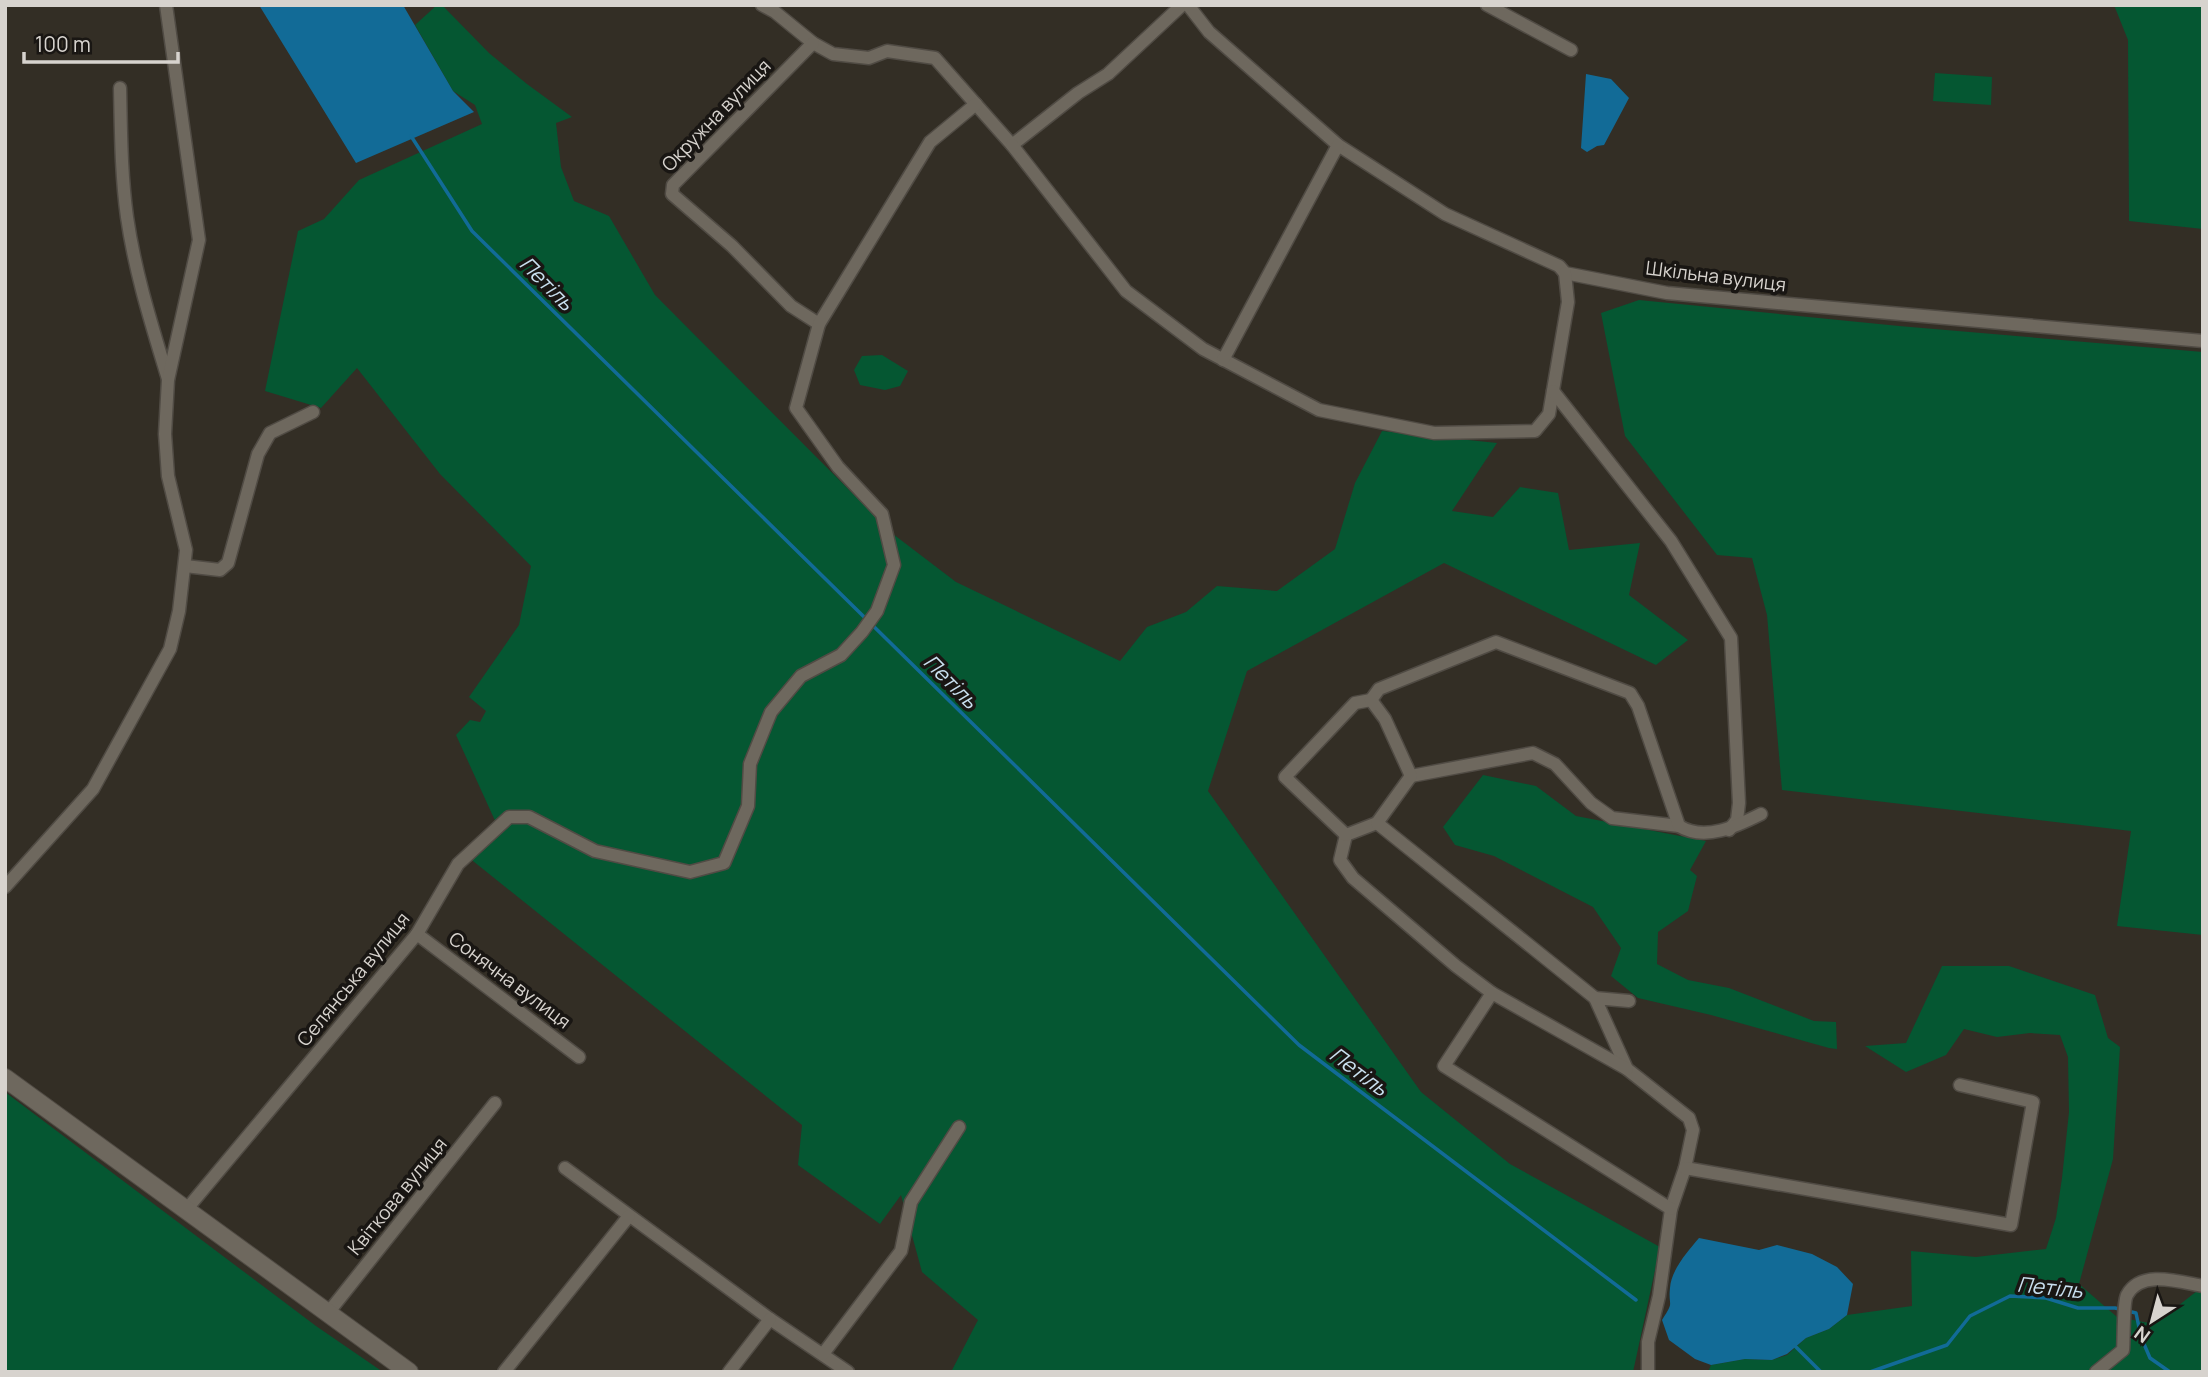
<svg xmlns="http://www.w3.org/2000/svg" width="2208" height="1377" font-family="Manrope,sans-serif">
	<style>
		.green { fill: #055732 }
		.water { fill: #126b97 }
		.lines { fill: none; stroke-linecap: round; stroke-linejoin: round }
		.stream { stroke: #126b97; stroke-width: 3.5 }
		.street-casing { stroke: #504b44; stroke-width: 15 }
		.secondary-casing { stroke: #504b44; stroke-width: 20 }
		.street { stroke: #6e685e; stroke-width: 12 }
		.secondary { stroke: #6e685e; stroke-width: 18 }
		.labels { text-anchor: middle; dominant-baseline: central; stroke-width: 7; stroke-linejoin: round; paint-order: stroke }
		.street-label { font-size: 19px; fill: #d7d3ce; stroke: #191613 }
		.water-label { font-size: 21px; font-style: italic; fill: #c9e0ef; stroke: #191613 }
	</style>
	<rect width="100%" height="100%" fill="#332e25"/>
	<g class="green">
		<path d="M 437,5 L 442,5 L 489,53 L 527,84 L 572,117 L 556,123 L 561,167 L 574,201 L 609,216 L 655,295 L 893,534 L 956,582 L 1120,661 L 1147,627 L 1186,612 L 1217,586 L 1277,591 L 1335,549 L 1355,483 L 1382,431 L 1497,443 L 1452,511 L 1493,517 L 1520,487 L 1558,493 L 1569,550 L 1640,543 L 1629,595 L 1688,640 L 1656,665 L 1444,563 L 1247,671 L 1208,791 L 1421,1092 L 1510,1164 L 1660,1247 L 1633,1372 L 951,1372 L 978,1320 L 922,1272 L 901,1195 L 880,1224 L 798,1165 L 802,1125 L 468,857 L 497,825 L 456,735 L 470,720 L 480,722 L 486,711 L 469,697 L 519,625 L 531,566 L 440,474 L 357,368 L 321,408 L 265,391 L 298,231 L 324,219 L 359,180 L 482,124 L 475,105 L 453,91 L 415,25 Z"/>
		<path d="M 2114,5 L 2203,5 L 2203,229 L 2129,221 L 2128,40 Z"/>
		<path d="M 1935,73 L 1992,77 L 1991,105 L 1933,101 Z"/>
		<path d="M 1639,300 L 1899,326 L 2203,352 L 2203,935 L 2117,926 L 2131,831 L 1782,790 L 1767,615 L 1752,558 L 1717,555 L 1625,436 L 1601,313 Z"/>
		<path d="M 882,355 L 908,371 L 900,386 L 885,390 L 860,385 L 854,370 L 862,356 Z"/>
		<path d="M 1483,775 L 1536,786 L 1576,816 L 1706,841 L 1690,870 L 1697,876 L 1688,911 L 1658,932 L 1657,964 L 1688,980 L 1729,988 L 1814,1021 L 1836,1022 L 1837,1049 L 1829,1048 L 1711,1015 L 1638,998 L 1611,976 L 1621,948 L 1593,907 L 1494,856 L 1455,845 L 1443,827 Z"/>
		<path d="M 1942,966 L 2009,966 L 2095,995 L 2108,1038 L 2120,1047 L 2113,1159 L 2079,1284 L 2117,1317 L 2149,1323 L 2160,1320 L 2197,1291 L 2203,1291 L 2203,1372 L 1708,1372 L 1711,1365 L 1745,1359 L 1772,1360 L 1787,1355 L 1806,1338 L 1829,1329 L 1847,1315 L 1912,1306 L 1911,1251 L 1976,1257 L 2046,1249 L 2056,1218 L 2062,1178 L 2069,1112 L 2068,1057 L 2060,1035 L 2030,1033 L 1997,1037 L 1964,1029 L 1946,1055 L 1906,1072 L 1865,1046 L 1906,1043 Z"/>
		<path d="M 5,1092 L 316,1326 L 383,1372 L 5,1372 Z"/>
	</g>
	<g class="water">
		<path d="M 259,5 L 403,5 L 453,91 L 474,112 L 356,163 Z"/>
		<path d="M 1586,74 L 1611,79 L 1629,98 L 1604,145 L 1597,146 L 1587,152 L 1581,148 Z"/>
		<path d="M 1699,1238 L 1759,1250 L 1777,1245 L 1812,1254 L 1837,1267 L 1853,1284 L 1847,1315 L 1829,1329 L 1806,1338 L 1787,1354 L 1772,1360 L 1745,1359 L 1711,1365 L 1695,1359 L 1669,1340 L 1662,1320 C 1675,1300 1668,1308 1670,1288 C 1671,1270 1688,1251 1699,1238 Z"/>
	</g>
	<g class="lines">
		<g class="stream">
			<path d="M 411,136 L 472,231 L 1299,1045 L 1636,1300"/>
			<path d="M 1793,1344 L 1821,1372"/>
			<path d="M 1870,1372 L 1947,1345 L 1970,1316 L 2010,1296 L 2046,1298 L 2078,1308 L 2115,1308 L 2136,1313 L 2141,1337 L 2150,1358 L 2170,1372"/>
		</g>
		<g class="street-casing">
			<g id="street">
				<path d="M 762,5 L 775,12 L 813,43 L 833,54 L 869,58 L 887,51 L 935,58 L 1012,145 L 1078,93 L 1108,74 L 1182,5"/>
				<path d="M 1188,5 L 1209,32 L 1338,145 L 1445,214 L 1559,266 L 1565,273 L 1667,293 L 2203,341"/>
				<path d="M 1487,5 L 1571,50"/>
				<path d="M 813,43 L 673,185 L 672,194 L 732,246 L 791,306 L 819,324"/>
				<path d="M 120,88 C 121,131 121,174 127,217 C 135,273 152,326 168,379"/>
				<path d="M 1012,145 L 1126,291 L 1203,349 L 1319,410 L 1434,433 L 1535,431 L 1549,414 L 1568,302 L 1565,273"/>
				<path d="M 1223,360 L 1338,145"/>
				<path d="M 1553,391 L 1671,541 L 1731,638 L 1739,803 L 1737,820 L 1729,830"/>
				<path d="M 185,566 L 220,570 L 228,563 L 258,454 L 270,433 L 313,412"/>
				<path d="M 1411,776 L 1533,753 L 1555,764 L 1591,803 L 1612,818 L 1679,826"/>
				<path d="M 1377,823 L 1346,835 L 1340,860 L 1353,878 L 1456,966 L 1492,993"/>
				<path d="M 1346,835 L 1285,777 L 1355,703 L 1371,700"/>
				<path d="M 5,887 L 93,789 L 170,649 L 179,611 L 186,550 L 168,476 L 165,434 L 168,380 L 199,240 L 166,5"/>
				<path d="M 417,934 L 579,1057"/>
				<path d="M 1595,998 L 1377,823 L 1411,776 L 1385,719 L 1371,700 L 1379,689 L 1496,642 L 1630,693 L 1638,706 L 1679,826 C 1705,842 1737,826 1761,814"/>
				<path d="M 1629,1001 L 1595,998 L 1627,1069 L 1689,1118 L 1693,1130 L 1685,1168 L 1671,1209 L 1659,1296 L 1648,1342 L 1648,1372"/>
				<path d="M 1627,1069 L 1492,993 L 1444,1066 L 1671,1209"/>
				<path d="M 565,1168 L 770,1319 L 848,1372"/>
				<path d="M 1685,1168 L 2011,1225 L 2033,1102 L 1960,1085"/>
				<path d="M 186,1210 L 417,934 L 458,864 L 509,817 L 529,817 L 595,851 L 690,872 L 724,863 L 748,806 L 750,764 L 771,712 L 801,676 L 841,655 L 862,632 L 877,611 L 894,565 L 882,514 L 838,467 L 796,408 L 819,324 L 930,142 L 976,104"/>
				<path d="M 328,1313 L 495,1103"/>
				<path d="M 823,1354 L 901,1251 L 911,1202 L 959,1127"/>
				<path d="M 504,1372 L 629,1216"/>
				<path d="M 729,1372 L 770,1319"/>
				<path d="M 2096,1372 L 2123,1350 C 2124,1340 2123,1302 2127,1295 C 2141,1269 2180,1282 2203,1286"/>
			</g>
		</g>
		<g class="secondary-casing">
			<path id="secondary" d="M 5,1078 L 409,1372"/>
		</g>
		<use href="#street" class="street"/>
		<use href="#secondary" class="secondary"/>
	</g>
	<g class="labels">
		<g class="street-label">
			<text transform="translate(716 115) rotate(-46)">Окружна вулиця</text>
			<text transform="translate(1716 276) rotate(7)">Шкільна вулиця</text>
			<text transform="translate(353 979) rotate(-51)">Селянська вулиця</text>
			<text transform="translate(510 980) rotate(37)">Сонячна вулиця</text>
			<text transform="translate(397 1196) rotate(-51)">Квіткова вулиця</text>
		</g>
		<g class="water-label">
			<text transform="translate(547 283) rotate(45)">Петіль</text>
			<text transform="translate(951 681) rotate(45)">Петіль</text>
			<text transform="translate(1359 1071) rotate(37)">Петіль</text>
			<text transform="translate(2050 1287) rotate(6)">Петіль</text>
		</g>
	</g>
	<rect width="2208" height="1377" fill="none" stroke="#d7d3ce" stroke-width="14"/>
	<g transform="translate(2152 1321) rotate(216)" stroke="#191613" stroke-width="5" paint-order="stroke">
	<path d="M0-5L12 26L0 18L-12 26Z" fill="#d7d3ce"/>
	<text y="-10" font-size="19" font-weight="bold" text-anchor="middle" fill="#d7d3ce">N</text>
	</g>
	<path d="M24 52v10h154v-10" fill="none" stroke="#d7d3ce" stroke-width="3.5"/>
	<text x="35" y="52" font-size="21" fill="#d7d3ce" stroke="#191613" stroke-width="5" paint-order="stroke">100 m</text>
</svg>
